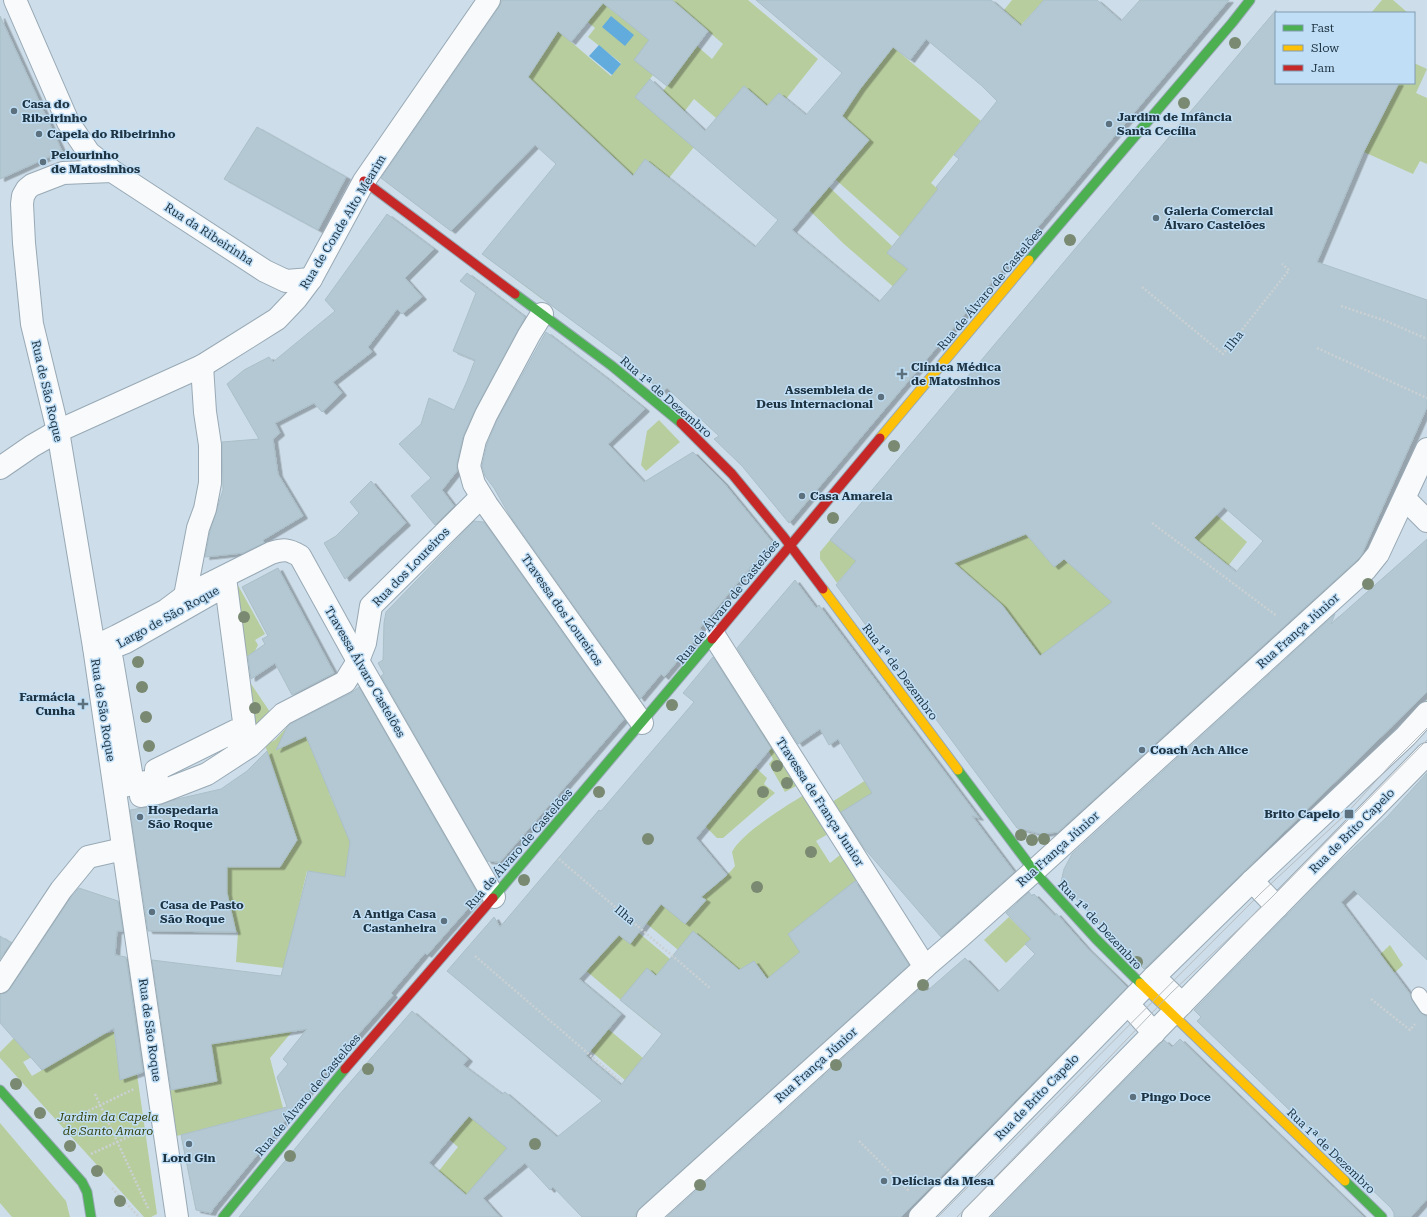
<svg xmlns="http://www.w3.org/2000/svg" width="1427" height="1217" font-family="'Roboto Serif',serif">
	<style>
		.green { fill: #b7cd9e }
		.water { fill: #62acdd }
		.building { fill: #b3c8d2; stroke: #aabfc8; fill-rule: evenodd; filter: url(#shadow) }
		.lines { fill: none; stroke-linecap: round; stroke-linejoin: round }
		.lane-casing { stroke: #98a9b5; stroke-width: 17 }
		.street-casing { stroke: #98a9b5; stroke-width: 24 }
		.fast-casing { stroke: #98a9b5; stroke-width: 11 }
		.slow-casing { stroke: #98a9b5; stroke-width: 11 }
		.jam-casing { stroke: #98a9b5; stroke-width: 11 }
		.path { stroke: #cad0d3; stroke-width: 2.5; stroke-dasharray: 2 2; stroke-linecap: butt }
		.lane { stroke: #f8fafc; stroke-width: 15 }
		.street { stroke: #f8fafc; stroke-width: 22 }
		.fast { stroke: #4caf50; stroke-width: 9 }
		.slow { stroke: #ffc107; stroke-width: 9 }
		.jam { stroke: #c62828; stroke-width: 9 }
		.tram { stroke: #b7bcc0; stroke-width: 1 }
		.tree { fill: #7a8971 }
		.poi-dot { fill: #5c707d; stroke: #c0dff7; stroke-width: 1.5 }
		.labels { text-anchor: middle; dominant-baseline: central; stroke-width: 3; stroke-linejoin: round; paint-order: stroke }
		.poi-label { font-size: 12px; font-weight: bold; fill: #1f3443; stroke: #c0dff7; text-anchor: start }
		.street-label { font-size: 12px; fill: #1f3443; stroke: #c0dff7 }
		.park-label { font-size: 12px; font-style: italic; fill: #37440e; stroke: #c0dff7 }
	</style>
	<defs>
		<filter id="shadow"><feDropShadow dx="4.5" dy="2.5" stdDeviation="0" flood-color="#0004"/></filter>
	</defs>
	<rect width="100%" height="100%" fill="#cddeea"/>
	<g class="green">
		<path d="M 502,0 L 522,0 L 611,76 L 621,63 L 588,37 L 595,28 L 579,15 L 600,1 L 649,40 L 653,75 L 636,97 L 694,147 L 669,178 L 645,159 L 542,299 L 521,283 L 552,234 L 579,212 L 528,77 L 548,46 L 495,10 Z"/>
		<path d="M 672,0 L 748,0 L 818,59 L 786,99 L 779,93 L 767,106 L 744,86 L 716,118 L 694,99 L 684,112 L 663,91 L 681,66 L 648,3 L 712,59 L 723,44 Z"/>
		<path d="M 1012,0 L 1044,0 L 1021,25 L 1004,10 Z"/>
		<path d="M 1382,0 L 1393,0 L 1408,13 L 1371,13 Z"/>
		<path d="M 893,47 L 981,121 L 931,183 L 952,202 L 949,207 L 1011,260 L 993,280 L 916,217 L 900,237 L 835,179 L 869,140 L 842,116 L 860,89 Z"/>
		<path d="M 1414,63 L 1427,69 L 1416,93 L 1427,98 L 1427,164 L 1420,161 L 1413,174 L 1364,152 L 1399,83 L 1414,83 Z"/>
		<path d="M 829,187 L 892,246 L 887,253 L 917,276 L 897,290 L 844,244 L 809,210 Z"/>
		<path d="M 659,420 L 680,442 L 646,471 L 641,465 L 647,431 Z"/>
		<path d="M 1205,505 L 1247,542 L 1228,566 L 1194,538 Z"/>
		<path d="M 1026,534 L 1054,567 L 1064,559 L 1112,602 L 1131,578 L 1174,570 L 1112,603 L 1016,674 L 1021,631 L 1001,604 L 954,563 Z"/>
		<path d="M 830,540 L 856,561 L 837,583 L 820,559 L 820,552 Z"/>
		<path d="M 235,580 L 265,634 L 255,640 L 258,645 L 255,651 L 237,663 L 270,712 L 246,737 L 226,585 Z"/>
		<path d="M 759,724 L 798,785 L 785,792 L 769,764 L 773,759 L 756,727 Z"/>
		<path d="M 287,727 L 294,742 L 306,736 L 324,780 L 337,775 L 329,793 L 358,860 L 345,877 L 307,871 L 284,968 L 236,962 L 238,932 L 236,932 L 223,876 L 227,867 L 297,840 L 265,745 L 275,740 Z"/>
		<path d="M 756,768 L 767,778 L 764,784 L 775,793 L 723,838 L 717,838 L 705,826 Z"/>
		<path d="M 866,780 L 882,803 L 845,810 L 839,813 L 832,802 Z"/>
		<path d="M 804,795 L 828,834 L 816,841 L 830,863 L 841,854 L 857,880 L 788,934 L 800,952 L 767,979 L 754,961 L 739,970 L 705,941 L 689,959 L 641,919 L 645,890 L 685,924 L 705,901 L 701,897 L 731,871 L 735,866 L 732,852 C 742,833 784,807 804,795 Z"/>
		<path d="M 1009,917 L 1031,939 L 1006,963 L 984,940 Z"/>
		<path d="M 613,930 L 639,933 L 670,959 L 656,976 L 674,1010 L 655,1029 L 578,964 Z"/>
		<path d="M 1390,945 L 1403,965 L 1391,976 L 1374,960 Z"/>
		<path d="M 254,998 L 301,1021 L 270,1058 L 283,1108 L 173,1137 L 167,1091 L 217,1081 L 211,1044 L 264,1036 Z"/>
		<path d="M 590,1014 L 643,1058 L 626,1081 L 572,1035 Z"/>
		<path d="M 114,1032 L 120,1080 L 137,1074 L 157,1214 L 151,1217 L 144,1217 L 0,1058 L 0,1052 L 14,1038 L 53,1045 L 23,1062 L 32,1076 L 103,1034 Z"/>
		<path d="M 448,1098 L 516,1155 L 466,1195 L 438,1172 L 458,1147 L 428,1121 Z"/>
		<path d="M 0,1123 L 66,1201 L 70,1217 L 12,1217 L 0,1203 Z"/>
	</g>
	<g class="water">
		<path d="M 611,16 L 634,35 L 625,46 L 602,27 Z"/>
		<path d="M 599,45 L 621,64 L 612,75 L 589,56 Z"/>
	</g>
	<g class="building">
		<path d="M 502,0 L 672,0 L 708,31 L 667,86 L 634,60 L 649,40 L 603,3 L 571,42 L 558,31 L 528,77 L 633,176 L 645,159 L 755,247 L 778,220 L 635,97 L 650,79 L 705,131 L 744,86 L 767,106 L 779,93 L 806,115 L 842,73 L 756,0 L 991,0 L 1021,26 L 1044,0 L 1097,0 L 1121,21 L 1140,0 L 1229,0 L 789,523 L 742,466 L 714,439 L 719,436 L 667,388 L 663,392 L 620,356 L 482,254 L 556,164 L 535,145 L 451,231 L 381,178 L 499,7 ZM 926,39 L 982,86 L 997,101 L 954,155 L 959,159 L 936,187 L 938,189 L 887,253 L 908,269 L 879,302 L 792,230 L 869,140 L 842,116 L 860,89 L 893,47 L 910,60 Z"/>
		<path d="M 1276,10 L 1276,83 L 1399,83 L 1363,153 L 1317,262 L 1427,300 L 1427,407 L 1361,556 L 1357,560 L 1058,832 L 1041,834 L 1017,828 L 836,585 L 856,561 L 830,540 ZM 1224,507 L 1263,541 L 1236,572 L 1194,538 ZM 1026,534 L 1054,567 L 1064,559 L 1112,602 L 1040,656 L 1002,605 L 954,563 Z"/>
		<path d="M 0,16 L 62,151 L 0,179 Z"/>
		<path d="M 257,127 L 346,177 L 318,230 L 224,179 Z"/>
		<path d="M 387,214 L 434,249 L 405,278 L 422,297 L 402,314 L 397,309 L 368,347 L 372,352 L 333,382 L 342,393 L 322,412 L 314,403 L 275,423 L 280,433 L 273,439 L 278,474 L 303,516 L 263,540 L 264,543 L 243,553 L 205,557 L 210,531 L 223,490 L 222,442 L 259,439 L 227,384 L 244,370 L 269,357 L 273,362 L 335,311 L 325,300 Z"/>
		<path d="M 467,273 L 525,317 L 475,410 L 463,437 L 457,463 L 457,471 L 442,490 L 454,506 L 435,525 L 411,496 L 431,478 L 399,444 L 421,424 L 429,398 L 454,410 L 467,381 L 475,360 L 453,351 L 476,293 L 460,281 Z"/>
		<path d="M 546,332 L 604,376 L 645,409 L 608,444 L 644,482 L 693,452 L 723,482 L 772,542 L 700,628 L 702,632 L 664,677 L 661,674 L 640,699 L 510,516 L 494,488 L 485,476 L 482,466 L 487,444 L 497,420 Z"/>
		<path d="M 371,481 L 406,523 L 345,579 L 324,543 L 336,536 L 359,513 L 350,502 Z"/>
		<path d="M 474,521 L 484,522 L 624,719 L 500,862 L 487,861 L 381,676 L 384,674 L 378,663 L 383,660 L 384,623 L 386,612 Z"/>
		<path d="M 1427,539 L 1427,692 L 1144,969 L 1105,930 L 1061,882 L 1064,869 L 1072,854 L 1335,614 L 1331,624 Z"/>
		<path d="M 278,568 L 334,673 L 292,695 L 275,663 L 251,679 L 248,656 L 265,644 L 262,639 L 268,636 L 242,587 Z"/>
		<path d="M 795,580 L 816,608 L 819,605 L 979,818 L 972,816 L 1014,872 L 941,937 L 864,848 L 841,812 L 872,793 L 838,739 L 829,745 L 820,729 L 798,744 L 737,648 Z"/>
		<path d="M 713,657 L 771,748 L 696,838 L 727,875 L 701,897 L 706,900 L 685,924 L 661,904 L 630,944 L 619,935 L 579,979 L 621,1014 L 586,1056 L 621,1085 L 662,1034 L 620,1000 L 647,968 L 656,976 L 693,931 L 739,970 L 754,961 L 767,979 L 800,952 L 788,934 L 855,881 L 909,965 L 640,1208 L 636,1213 L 636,1217 L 582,1217 L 553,1187 L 550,1190 L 525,1163 L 483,1198 L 500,1217 L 239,1217 L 339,1095 L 412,1011 L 468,1059 L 463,1065 L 502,1094 L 505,1092 L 557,1137 L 602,1101 L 447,971 L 494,917 L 500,927 L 599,810 L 601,811 L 694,702 L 683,693 ZM 469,1116 L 507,1148 L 466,1195 L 429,1163 Z"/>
		<path d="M 359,687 L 479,896 L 427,955 L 425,953 L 391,993 L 393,995 L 319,1079 L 213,1209 L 211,1213 L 196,1210 L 181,1135 L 287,1107 L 277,1077 L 288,1064 L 283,1059 L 307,1029 L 211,1044 L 217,1081 L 171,1090 L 152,960 L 281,976 L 308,871 L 345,877 L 350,842 L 306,736 L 276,750 L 287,727 L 290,724 L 351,693 Z"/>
		<path d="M 267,751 L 297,840 L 280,867 L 227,867 L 227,893 L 236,932 L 148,931 L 130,810 L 160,805 L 173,800 L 221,789 L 247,771 Z"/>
		<path d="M 1427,773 L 1427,960 L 1354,890 L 1341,902 L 1410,994 L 1412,1000 L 1420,1012 L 1427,1017 L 1427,1199 L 1411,1217 L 1394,1217 L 1394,1213 L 1391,1208 L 1197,1021 L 1201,1017 L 1194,1010 L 1335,866 L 1387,817 Z"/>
		<path d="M 79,888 L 118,901 L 123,931 L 117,931 L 115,955 L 126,957 L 143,1072 L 120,1080 L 114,1028 L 42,1070 L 0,1023 L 0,994 L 6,993 L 10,989 L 71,897 Z"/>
		<path d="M 1029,892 L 1032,896 L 1034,894 L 1055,916 L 1056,913 L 1087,948 L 1127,987 L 901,1217 L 667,1217 L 924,985 L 927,991 L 965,958 L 998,992 L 1035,954 L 1025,944 L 1031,939 L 1006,913 Z"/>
		<path d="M 0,936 L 11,943 L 0,959 Z"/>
		<path d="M 1180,1039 L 1364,1217 L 991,1217 L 1164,1040 L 1172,1047 Z"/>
	</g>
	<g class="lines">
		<g class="lane-casing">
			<path id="lane" d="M 1419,995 L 1427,1007"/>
		</g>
		<g class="street-casing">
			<g id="street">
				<path d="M 15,0 L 68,122 L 89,153 L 112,171 L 265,271 L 286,281 L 311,279"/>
				<path d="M 112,171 L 63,173 L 32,185 L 27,189 L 23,196 L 22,204 L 24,243 L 32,324 L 58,431 L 94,647 L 177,1217"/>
				<path d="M 542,314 L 529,335 L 486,415 L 475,440 L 469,466 L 474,484 L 487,505 L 642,723"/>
				<path d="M 0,468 L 32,446 L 58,431 L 202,366 L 277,319 L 296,299 L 311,279 L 364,181 L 489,0"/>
				<path d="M 1405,499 L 1427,521"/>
				<path d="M 226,585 L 246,737 L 237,741 L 235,731 L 156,770 L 157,780 L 123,786 L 122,780 L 132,778 L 112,660 L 102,662 L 101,652 L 126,642 Z"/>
				<path d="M 185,596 L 198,528 L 205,509 L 210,483 L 210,445 L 205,412 L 202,366"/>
				<path d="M 715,637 L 925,967"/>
				<path d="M 94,647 L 117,636 L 165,611 L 185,596 L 271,553 C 284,549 288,549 300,556 L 358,661 L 494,897"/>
				<path d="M 141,796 L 158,793 L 207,774 L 250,746 L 283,714 L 345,682 L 358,661 L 365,643 L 371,606 L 481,497"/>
				<path d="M 1252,881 L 1277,907"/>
				<path d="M 1154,977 L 1182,1004"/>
				<path d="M 0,982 L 61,890 L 88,857 L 123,849"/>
				<path d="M 1128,1004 L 1154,1033"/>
				<path d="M 648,1217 L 925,967 L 960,937 L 1034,871 L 1366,569 L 1378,554 L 1427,449"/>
				<path d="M 920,1217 L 1154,977 L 1252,881 L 1406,736 L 1427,713"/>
				<path d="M 973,1217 L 1427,754"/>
			</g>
		</g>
		<g class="fast-casing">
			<g id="fast">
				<path d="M 1029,260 L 1232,23 L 1250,0"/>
				<path d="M 515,294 L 612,366 L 681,423"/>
				<path d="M 958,770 L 1034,871 L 1096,939 L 1140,983"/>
				<path d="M 493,898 L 712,639"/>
				<path d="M 0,1090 L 82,1182 L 87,1192 L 91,1217"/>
				<path d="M 1345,1181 L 1382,1217"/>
				<path d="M 223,1217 L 345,1069"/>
			</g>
		</g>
		<g class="slow-casing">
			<g id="slow">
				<path d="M 880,438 L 1029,260"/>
				<path d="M 823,589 L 958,770"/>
				<path d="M 1140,983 L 1345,1181"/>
			</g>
		</g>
		<g class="jam-casing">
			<g id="jam">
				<path d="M 364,181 L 515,294"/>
				<path d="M 681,423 L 732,474 L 783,536 L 823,589"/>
				<path d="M 712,639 L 880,438"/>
				<path d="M 345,1069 L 493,898"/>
			</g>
		</g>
		<g class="path">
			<path d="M 1142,287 L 1223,354 L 1289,270 L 1282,264"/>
			<path d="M 1341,306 L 1386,321 L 1427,339"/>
			<path d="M 1317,348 L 1427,398"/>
			<path d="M 1152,523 L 1277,616"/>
			<path d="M 559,859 L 710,988"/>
			<path d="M 475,956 L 619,1080"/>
			<path d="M 1371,999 L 1410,1030 L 1415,1024"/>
			<path d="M 95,1094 L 149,1210"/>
			<path d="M 63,1123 L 134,1089"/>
			<path d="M 859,1141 L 910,1192"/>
			<path d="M 91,1154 L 139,1132"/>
			<path d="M 112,1188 L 139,1217"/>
		</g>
		<use href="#lane" class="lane"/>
		<use href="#street" class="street"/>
		<use href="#fast" class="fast"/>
		<use href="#slow" class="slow"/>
		<use href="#jam" class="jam"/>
		<g class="tram">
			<path d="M 938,1217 L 1262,892 L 1346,814 L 1393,762 L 1427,728"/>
			<path d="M 957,1217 L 1171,993 L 1270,899 L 1427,740"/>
		</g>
	</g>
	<g class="tree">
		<circle cx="1235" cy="43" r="6"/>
		<circle cx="1184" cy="103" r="6"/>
		<circle cx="1070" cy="240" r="6"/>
		<circle cx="894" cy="446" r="6"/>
		<circle cx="833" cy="518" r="6"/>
		<circle cx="1368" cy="584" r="6"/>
		<circle cx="244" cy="617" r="6"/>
		<circle cx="138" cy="662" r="6"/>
		<circle cx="142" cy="687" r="6"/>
		<circle cx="672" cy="705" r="6"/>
		<circle cx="255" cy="708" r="6"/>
		<circle cx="146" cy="717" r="6"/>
		<circle cx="149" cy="746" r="6"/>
		<circle cx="777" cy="766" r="6"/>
		<circle cx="787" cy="783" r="6"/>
		<circle cx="599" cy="792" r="6"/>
		<circle cx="763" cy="792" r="6"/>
		<circle cx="1021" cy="835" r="6"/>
		<circle cx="648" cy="839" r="6"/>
		<circle cx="1044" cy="839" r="6"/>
		<circle cx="1032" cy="840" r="6"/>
		<circle cx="811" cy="852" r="6"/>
		<circle cx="524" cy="880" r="6"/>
		<circle cx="757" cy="887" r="6"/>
		<circle cx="1137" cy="962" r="6"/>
		<circle cx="923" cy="985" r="6"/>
		<circle cx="836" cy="1065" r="6"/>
		<circle cx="368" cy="1069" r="6"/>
		<circle cx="16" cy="1084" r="6"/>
		<circle cx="40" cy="1113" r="6"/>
		<circle cx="535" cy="1144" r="6"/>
		<circle cx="70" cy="1146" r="6"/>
		<circle cx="290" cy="1156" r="6"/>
		<circle cx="97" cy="1171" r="6"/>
		<circle cx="700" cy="1185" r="6"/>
		<circle cx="120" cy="1201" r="6"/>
	</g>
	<g class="poi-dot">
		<circle cx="14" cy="111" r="4"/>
		<circle cx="1109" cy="124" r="4"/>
		<circle cx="39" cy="134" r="4"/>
		<circle cx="43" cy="162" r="4"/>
		<circle cx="1156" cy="218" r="4"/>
		<path d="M900 368h4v4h4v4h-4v4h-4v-4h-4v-4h4z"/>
		<circle cx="881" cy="397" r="4"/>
		<circle cx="802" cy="496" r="4"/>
		<path d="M81 698h4v4h4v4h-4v4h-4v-4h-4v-4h4z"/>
		<circle cx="1142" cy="750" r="4"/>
		<rect x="1344" y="809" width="10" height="10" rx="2"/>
		<circle cx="140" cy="817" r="4"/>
		<circle cx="152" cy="912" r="4"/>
		<circle cx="444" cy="921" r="4"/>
		<circle cx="1133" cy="1097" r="4"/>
		<circle cx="189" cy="1144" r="4"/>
		<circle cx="884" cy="1181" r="4"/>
	</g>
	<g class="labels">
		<g class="poi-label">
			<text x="22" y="104">Casa do<tspan x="22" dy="14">Ribeirinho</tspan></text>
			<text x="1117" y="117">Jardim de Infância<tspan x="1117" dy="14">Santa Cecília</tspan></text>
			<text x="47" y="134">Capela do Ribeirinho</text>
			<text x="51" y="155">Pelourinho<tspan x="51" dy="14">de Matosinhos</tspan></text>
			<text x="1164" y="211">Galeria Comercial<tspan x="1164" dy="14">Álvaro Castelões</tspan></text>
			<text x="911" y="367">Clínica Médica<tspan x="911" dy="14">de Matosinhos</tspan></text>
			<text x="873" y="390" text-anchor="end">Assembleia de<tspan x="873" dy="14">Deus Internacional</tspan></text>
			<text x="810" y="496">Casa Amarela</text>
			<text x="75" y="697" text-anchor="end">Farmácia<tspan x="75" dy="14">Cunha</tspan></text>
			<text x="1150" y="750">Coach Ach Alice</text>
			<text x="148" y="810">Hospedaria<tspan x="148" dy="14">São Roque</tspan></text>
			<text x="1340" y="814" text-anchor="end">Brito Capelo</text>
			<text x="160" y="905">Casa de Pasto<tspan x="160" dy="14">São Roque</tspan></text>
			<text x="436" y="914" text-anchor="end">A Antiga Casa<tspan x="436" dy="14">Castanheira</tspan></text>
			<text x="1141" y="1097">Pingo Doce</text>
			<text x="189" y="1158" text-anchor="middle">Lord Gin</text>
			<text x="892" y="1181">Delícias da Mesa</text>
		</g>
		<g class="street-label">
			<text transform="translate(343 222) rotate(-59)">Rua de Conde Alto Mearim</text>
			<text transform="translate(209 234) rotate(33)">Rua da Ribeirinha</text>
			<text transform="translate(990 289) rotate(-50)">Rua de Álvaro de Castelões</text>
			<text transform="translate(1234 341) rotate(-52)">Ilha</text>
			<text transform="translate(47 391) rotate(77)">Rua de São Roque</text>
			<text transform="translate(666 397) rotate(41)">Rua 1ª de Dezembro</text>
			<text transform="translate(411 567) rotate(-46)">Rua dos Loureiros</text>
			<text transform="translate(728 602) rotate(-51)">Rua de Álvaro de Castelões</text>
			<text transform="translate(562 610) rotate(55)">Travessa dos Loureiros</text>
			<text transform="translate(168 617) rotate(-29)">Largo de São Roque</text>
			<text transform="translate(1298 631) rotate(-42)">Rua França Júnior</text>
			<text transform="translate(365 672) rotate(60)">Travessa Álvaro Castelões</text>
			<text transform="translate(900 672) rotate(53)">Rua 1ª de Dezembro</text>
			<text transform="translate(103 710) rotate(81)">Rua de São Roque</text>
			<text transform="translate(820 802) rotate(57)">Travessa de França Junior</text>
			<text transform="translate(1352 831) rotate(-45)">Rua de Brito Capelo</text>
			<text transform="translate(519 849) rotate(-49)">Rua de Álvaro de Castelões</text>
			<text transform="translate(1058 849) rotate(-42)">Rua França Júnior</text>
			<text transform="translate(625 915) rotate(40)">Ilha</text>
			<text transform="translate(1100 925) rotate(47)">Rua 1ª de Dezembro</text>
			<text transform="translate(150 1030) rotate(82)">Rua de São Roque</text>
			<text transform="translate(816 1065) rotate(-42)">Rua França Júnior</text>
			<text transform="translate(308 1095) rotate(-50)">Rua de Álvaro de Castelões</text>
			<text transform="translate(1037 1097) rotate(-46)">Rua de Brito Capelo</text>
			<text transform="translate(1331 1151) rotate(44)">Rua 1ª de Dezembro</text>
		</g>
		<g class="park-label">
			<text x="108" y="1117">Jardim da Capela<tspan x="108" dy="14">de Santo Amaro</tspan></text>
		</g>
	</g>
	<rect x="1275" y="12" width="140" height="72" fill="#c0dff7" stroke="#809baf"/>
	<rect x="1283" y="25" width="20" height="6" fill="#4caf50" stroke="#809baf"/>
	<text x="1311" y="32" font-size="12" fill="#1f3443">Fast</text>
	<rect x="1283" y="45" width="20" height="6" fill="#ffc107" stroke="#809baf"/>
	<text x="1311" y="52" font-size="12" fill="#1f3443">Slow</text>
	<rect x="1283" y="65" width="20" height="6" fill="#c62828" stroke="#809baf"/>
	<text x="1311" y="72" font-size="12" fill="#1f3443">Jam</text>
</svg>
